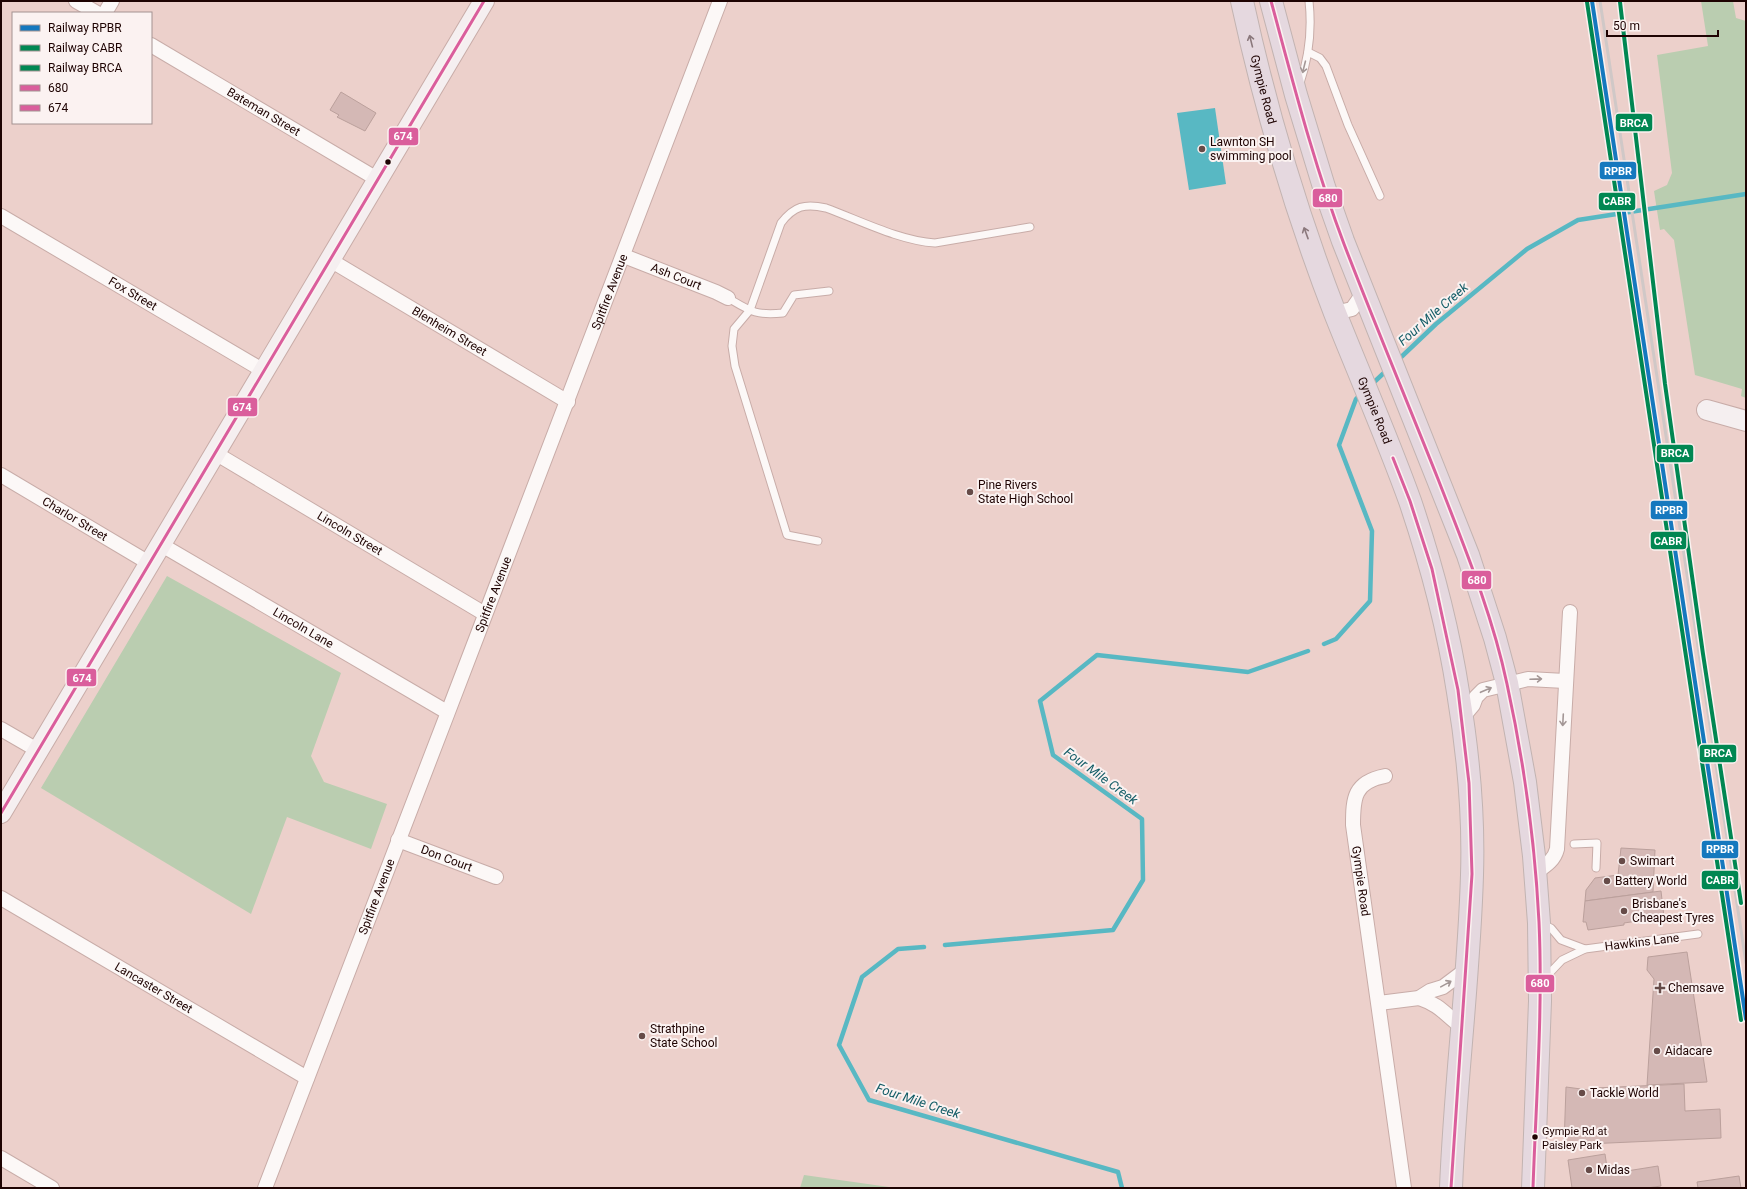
<svg xmlns="http://www.w3.org/2000/svg" width="1747" height="1189" font-family="Roboto,sans-serif">
	<style>
		.green { fill: #bacdb0 }
		.water { fill: #58b8c3 }
		.lines { fill: none; stroke-linecap: round; stroke-linejoin: round }
		.stream { stroke: #58b8c3; stroke-width: 4.5 }
		.building { fill: #d4b8b5; stroke: #bba09c }
		.lane-casing { stroke: #c8aca8; stroke-width: 9 }
		.street-casing { stroke: #c8aca8; stroke-width: 16 }
		.secondary-casing { stroke: #c8aca8; stroke-width: 22 }
		.highway-casing { stroke: #c2b3b1; stroke-width: 24 }
		.lane { stroke: #fcf8f7; stroke-width: 7 }
		.street { stroke: #fcf8f7; stroke-width: 14 }
		.secondary { stroke: #f5eff0; stroke-width: 20 }
		.highway { stroke: #e5d8df; stroke-width: 22 }
		.rail { stroke: #d0c8c7; stroke-width: 3 }
		.bus-1-casing { stroke: #fbf2f1; stroke-width: 6 }
		.bus-2-casing { stroke: #fbf2f1; stroke-width: 6 }
		.bus-1 { stroke: #da5e9c; stroke-width: 3 }
		.bus-2 { stroke: #da5e9c; stroke-width: 3 }
		.rail-1-casing { stroke: #fbf2f1; stroke-width: 7 }
		.rail-2-casing { stroke: #fbf2f1; stroke-width: 7 }
		.rail-3-casing { stroke: #fbf2f1; stroke-width: 7 }
		.rail-1 { stroke: #1578be; stroke-width: 4 }
		.rail-2 { stroke: #008752; stroke-width: 4 }
		.rail-3 { stroke: #008752; stroke-width: 4 }
		.oneway { stroke: #8b787c }
		.oneway2 { stroke: #a39695 }
		.poi-dot { fill: #664b48; stroke: #fbf2f1; stroke-width: 1.5 }
		.bus-dot { fill: #1e0302; stroke: #fbf2f1; stroke-width: 1.5 }
		.labels { text-anchor: middle; dominant-baseline: central; stroke-width: 4; stroke-linejoin: round; paint-order: stroke }
		.bus-label { font-size: 11px; fill: #1e0302; stroke: #fbf2f1; text-anchor: start }
		.street-label { font-size: 12px; fill: #1e0302; stroke: #fbf2f1 }
		.poi-label { font-size: 12px; fill: #1e0302; stroke: #fbf2f1; text-anchor: start }
		.water-label { font-size: 13px; font-style: italic; fill: #145d67; stroke: #fbf2f1 }
		.line-badge { stroke: #fbf2f1; stroke-width: 1.5 }
		.badge-label { font-size: 11px; text-anchor: middle; font-weight: bold; fill: #fff }
	</style>
	<rect width="100%" height="100%" fill="#ecd0cb"/>
	<g class="green">
		<path d="M 1701,1 L 1733,1 L 1736,18 L 1746,21 L 1746,398 L 1741,396 L 1742,389 L 1695,375 L 1674,240 L 1664,229 L 1660,230 L 1654,191 L 1667,185 L 1672,173 L 1657,55 L 1708,46 Z"/>
		<path d="M 167,576 L 341,673 L 311,756 L 324,782 L 387,804 L 371,849 L 287,817 L 251,914 L 41,788 Z"/>
		<path d="M 804,1175 L 896,1188 L 800,1188 Z"/>
	</g>
	<path class="water" d="M 1215,108 L 1226,184 L 1189,190 L 1177,113 Z"/>
	<g class="lines">
		<g class="stream">
			<path d="M 1397,361 L 1436,324 L 1527,249 L 1578,220 L 1746,194"/>
			<path d="M 1371,385 L 1387,370"/>
			<path d="M 1324,644 L 1336,639 L 1370,601 L 1372,531 L 1339,445 L 1356,399 L 1361,394"/>
			<path d="M 945,945 L 1113,930 L 1143,880 L 1142,819 L 1053,755 L 1040,701 L 1097,655 L 1248,672 L 1308,651"/>
			<path d="M 924,947 L 898,949 L 862,977 L 839,1045 L 869,1100 L 1118,1172 L 1122,1188"/>
		</g>
	</g>
	<g class="building">
		<path d="M 341,92 L 376,113 L 365,131 L 337,117 L 339,115 L 330,110 Z"/>
		<path d="M 1621,848 L 1655,850 L 1653,892 L 1585,901 L 1586,890 L 1595,878 L 1618,875 Z"/>
		<path d="M 1661,891 L 1664,917 L 1624,923 L 1624,925 L 1588,930 L 1586,922 L 1583,922 L 1585,901 Z"/>
		<path d="M 1687,952 L 1707,1082 L 1647,1085 L 1654,979 L 1647,970 L 1648,957 Z"/>
		<path d="M 1684,1084 L 1685,1111 L 1720,1109 L 1721,1138 L 1564,1145 L 1566,1087 L 1596,1091 L 1595,1088 Z"/>
		<path d="M 1605,1154 L 1608,1174 L 1658,1166 L 1661,1186 L 1647,1188 L 1572,1188 L 1568,1160 Z"/>
		<path d="M 1739,1176 L 1741,1188 L 1698,1188 L 1697,1182 Z"/>
	</g>
	<g class="lines">
		<g class="lane-casing">
			<g id="lane">
				<path d="M 1308,52 L 1320,58 L 1326,66 L 1348,125 L 1380,196"/>
				<path d="M 1300,83 C 1309,57 1312,29 1309,1"/>
				<path d="M 728,298 C 750,311 756,316 783,313 L 794,295 L 829,291"/>
				<path d="M 818,541 L 787,535 L 735,366 L 732,346 L 734,329 L 750,310 L 781,223 C 794,206 805,203 826,208 C 859,220 900,241 935,243 L 1030,227"/>
				<path d="M 1574,844 L 1597,843 L 1596,868"/>
				<path d="M 1542,924 L 1551,928 L 1561,940 L 1585,949"/>
				<path d="M 1544,979 L 1562,960 L 1585,949 L 1698,934"/>
			</g>
		</g>
		<g class="street-casing">
			<g id="street">
				<path d="M 76,1 L 97,13"/>
				<path d="M 105,13 L 112,1"/>
				<path id="s1" d="M 151,45 L 377,179"/>
				<path id="s2" d="M 1,216 L 264,371"/>
				<path id="s3" d="M 624,256 L 716,292 L 728,298"/>
				<path id="s4" d="M 330,260 L 568,402"/>
				<path d="M 1335,313 L 1352,309 L 1364,292"/>
				<path id="s5" d="M 215,453 L 485,614"/>
				<path id="s6" d="M 1,475 L 149,563"/>
				<path id="s7" d="M 160,544 L 447,712"/>
				<path d="M 1462,718 L 1473,705 L 1476,697 L 1483,690 L 1528,679 L 1565,681"/>
				<path d="M 1,729 L 39,751"/>
				<path id="s8" d="M 1385,776 C 1354,782 1353,798 1353,825 L 1404,1188"/>
				<path id="s9" d="M 398,840 L 496,877"/>
				<path d="M 1535,873 C 1545,866 1554,861 1557,849 L 1570,612"/>
				<path id="s10" d="M 1,898 L 307,1078"/>
				<path d="M 1419,998 C 1442,1006 1444,1014 1462,1027"/>
				<path d="M 1379,1003 L 1419,998 L 1430,991 L 1443,987 L 1467,969"/>
				<path d="M 1,1158 L 52,1188"/>
				<path id="s11" d="M 265,1188 C 416,792 571,398 720,1"/>
			</g>
		</g>
		<g class="secondary-casing">
			<g id="secondary">
				<path d="M 1707,410 L 1746,421"/>
				<path d="M 1,813 L 484,1"/>
			</g>
		</g>
		<g class="highway-casing">
			<g id="highway">
				<path id="s12" d="M 1242,1 C 1265,107 1296,212 1335,313 C 1360,376 1387,437 1410,501 C 1431,563 1448,627 1458,692 C 1468,752 1474,814 1472,875 C 1469,980 1455,1084 1451,1188"/>
				<path d="M 1271,1 L 1296,95 L 1324,187 L 1343,241 L 1468,555 L 1495,638 L 1507,683 L 1525,782 L 1534,856 L 1539,923 L 1540,1001 L 1533,1188"/>
			</g>
		</g>
		<use href="#lane" class="lane"/>
		<use href="#street" class="street"/>
		<use href="#secondary" class="secondary"/>
		<use href="#highway" class="highway"/>
		<path class="rail" d="M 1600,1 L 1746,963"/>
		<g class="bus-1-casing">
			<g id="bus-1">
				<path d="M 1271,1 C 1293,82 1314,165 1344,244 C 1374,322 1407,401 1438,479 C 1464,546 1492,613 1507,684 C 1524,762 1535,843 1539,922 C 1543,1011 1536,1100 1533,1188"/>
				<path d="M 1393,458 L 1410,501 L 1432,569 L 1458,690 L 1469,783 L 1472,874 L 1451,1188"/>
			</g>
		</g>
		<g class="bus-2-casing">
			<path id="bus-2" d="M 1,813 L 484,1"/>
		</g>
		<use href="#bus-1" class="bus-1"/>
		<use href="#bus-2" class="bus-2"/>
		<g class="rail-1-casing">
			<path id="rail-1" d="M 1592,1 L 1746,1019"/>
		</g>
		<g class="rail-2-casing">
			<path id="rail-2" d="M 1587,2 L 1741,1020"/>
		</g>
		<g class="rail-3-casing">
			<path id="rail-3" d="M 1620,2 L 1665,384 L 1703,654 L 1741,903"/>
		</g>
		<use href="#rail-1" class="rail-1"/>
		<use href="#rail-2" class="rail-2"/>
		<use href="#rail-3" class="rail-3"/>
	</g>
	<defs><path id="oneway-shaft" d="M-6 0H5M1.5-3L5.5 0L1.5 3" fill="none" stroke-width="1.6" stroke-linecap="round" stroke-linejoin="round"/></defs>
	<g class="oneway">
		<use href="#oneway-shaft" transform="translate(1251 41) rotate(-104)"/>
		<use href="#oneway-shaft" transform="translate(1306 233) rotate(-110)"/>
	</g>
	<g class="oneway2">
		<use href="#oneway-shaft" transform="translate(1304 67) rotate(104)"/>
		<use href="#oneway-shaft" transform="translate(1536 679) rotate(-2)"/>
		<use href="#oneway-shaft" transform="translate(1486 690) rotate(-23)"/>
		<use href="#oneway-shaft" transform="translate(1563 720) rotate(93)"/>
		<use href="#oneway-shaft" transform="translate(1446 984) rotate(-29)"/>
	</g>
	<g class="poi-dot">
		<circle cx="1202" cy="149" r="4"/>
		<circle cx="970" cy="492" r="4"/>
		<circle cx="1622" cy="861" r="4"/>
		<circle cx="1607" cy="881" r="4"/>
		<circle cx="1624" cy="911" r="4"/>
		<path d="M1658 982h4v4h4v4h-4v4h-4v-4h-4v-4h4z"/>
		<circle cx="642" cy="1036" r="4"/>
		<circle cx="1657" cy="1051" r="4"/>
		<circle cx="1582" cy="1093" r="4"/>
		<circle cx="1589" cy="1170" r="4"/>
	</g>
	<g class="bus-dot">
		<circle cx="388" cy="162" r="3.5"/>
		<circle cx="1535" cy="1137" r="3.5"/>
	</g>
	<g class="labels">
		<g class="bus-label">
			<text x="1542" y="1131">Gympie Rd at<tspan x="1542" dy="14">Paisley Park</tspan></text>
		</g>
		<g class="street-label">
			<text stroke="none"><textPath href="#s12" startOffset="91">Gympie Road</textPath></text>
			<text stroke="none"><textPath href="#s1" startOffset="131">Bateman Street</textPath></text>
			<text stroke="none"><textPath href="#s3" startOffset="56">Ash Court</textPath></text>
			<text stroke="none"><textPath href="#s11" startOffset="960">Spitfire Avenue</textPath></text>
			<text stroke="none"><textPath href="#s2" startOffset="153">Fox Street</textPath></text>
			<text stroke="none"><textPath href="#s4" startOffset="139">Blenheim Street</textPath></text>
			<text stroke="none"><textPath href="#s12" startOffset="431">Gympie Road</textPath></text>
			<text stroke="none"><textPath href="#s6" startOffset="86">Charlor Street</textPath></text>
			<text stroke="none"><textPath href="#s5" startOffset="157">Lincoln Street</textPath></text>
			<text stroke="none"><textPath href="#s11" startOffset="636">Spitfire Avenue</textPath></text>
			<text stroke="none"><textPath href="#s7" startOffset="166">Lincoln Lane</textPath></text>
			<text stroke="none"><textPath href="#s9" startOffset="52">Don Court</textPath></text>
			<text stroke="none"><textPath href="#s8" startOffset="123">Gympie Road</textPath></text>
			<text stroke="none"><textPath href="#s11" startOffset="312">Spitfire Avenue</textPath></text>
			<text transform="translate(1642 942) rotate(-7)">Hawkins Lane</text>
			<text stroke="none"><textPath href="#s10" startOffset="177">Lancaster Street</textPath></text>
		</g>
		<g class="poi-label">
			<text x="1210" y="142">Lawnton SH<tspan x="1210" dy="14">swimming pool</tspan></text>
			<text x="978" y="485">Pine Rivers<tspan x="978" dy="14">State High School</tspan></text>
			<text x="1630" y="861">Swimart</text>
			<text x="1615" y="881">Battery World</text>
			<text x="1632" y="904">Brisbane's<tspan x="1632" dy="14">Cheapest Tyres</tspan></text>
			<text x="1668" y="988">Chemsave</text>
			<text x="650" y="1029">Strathpine<tspan x="650" dy="14">State School</tspan></text>
			<text x="1665" y="1051">Aidacare</text>
			<text x="1590" y="1093">Tackle World</text>
			<text x="1597" y="1170">Midas</text>
		</g>
		<g class="water-label">
			<text transform="translate(1433 314) rotate(-41)">Four Mile Creek</text>
			<text transform="translate(1101 776) rotate(36)">Four Mile Creek</text>
			<text transform="translate(918 1101) rotate(18)">Four Mile Creek</text>
		</g>
	</g>
	<g class="line-badge">
		<rect x="1615" y="113" width="38" height="19" rx="4" fill="#008752"/>
		<rect x="388" y="127" width="31" height="19" rx="4" fill="#da5e9c"/>
		<rect x="1599" y="161" width="38" height="19" rx="4" fill="#1578be"/>
		<rect x="1312" y="188" width="31" height="20" rx="4" fill="#da5e9c"/>
		<rect x="1598" y="192" width="38" height="19" rx="4" fill="#008752"/>
		<rect x="227" y="397" width="31" height="20" rx="4" fill="#da5e9c"/>
		<rect x="1656" y="444" width="38" height="19" rx="4" fill="#008752"/>
		<rect x="1650" y="500" width="38" height="20" rx="4" fill="#1578be"/>
		<rect x="1650" y="531" width="37" height="19" rx="4" fill="#008752"/>
		<rect x="1461" y="570" width="31" height="20" rx="4" fill="#da5e9c"/>
		<rect x="66" y="668" width="31" height="19" rx="4" fill="#da5e9c"/>
		<rect x="1699" y="744" width="38" height="19" rx="4" fill="#008752"/>
		<rect x="1701" y="840" width="38" height="19" rx="4" fill="#1578be"/>
		<rect x="1701" y="870" width="38" height="20" rx="4" fill="#008752"/>
		<rect x="1525" y="974" width="30" height="19" rx="4" fill="#da5e9c"/>
	</g>
	<g class="badge-label">
		<text x="1634" y="127">BRCA</text>
		<text x="403" y="140">674</text>
		<text x="1618" y="175">RPBR</text>
		<text x="1328" y="202">680</text>
		<text x="1617" y="205">CABR</text>
		<text x="242" y="411">674</text>
		<text x="1675" y="457">BRCA</text>
		<text x="1669" y="514">RPBR</text>
		<text x="1668" y="545">CABR</text>
		<text x="1477" y="584">680</text>
		<text x="82" y="682">674</text>
		<text x="1718" y="757">BRCA</text>
		<text x="1720" y="853">RPBR</text>
		<text x="1720" y="884">CABR</text>
		<text x="1540" y="987">680</text>
	</g>
	<rect width="1747" height="1189" fill="none" stroke="#1e0302" stroke-width="4"/>
	<rect x="12" y="12" width="140" height="112" fill="#fbf2f1" stroke="#a39291"/>
	<rect x="20" y="25" width="20" height="6" fill="#1578be" stroke="#a39291"/>
	<text x="48" y="32" font-size="12" fill="#1e0302">Railway RPBR</text>
	<rect x="20" y="45" width="20" height="6" fill="#008752" stroke="#a39291"/>
	<text x="48" y="52" font-size="12" fill="#1e0302">Railway CABR</text>
	<rect x="20" y="65" width="20" height="6" fill="#008752" stroke="#a39291"/>
	<text x="48" y="72" font-size="12" fill="#1e0302">Railway BRCA</text>
	<rect x="20" y="85" width="20" height="6" fill="#da5e9c" stroke="#a39291"/>
	<text x="48" y="92" font-size="12" fill="#1e0302">680</text>
	<rect x="20" y="105" width="20" height="6" fill="#da5e9c" stroke="#a39291"/>
	<text x="48" y="112" font-size="12" fill="#1e0302">674</text>
	<path d="M1607 30v6h111v-6" fill="none" stroke="#1e0302" stroke-width="2"/>
	<text x="1613" y="30" font-size="12" fill="#1e0302" stroke="#fbf2f1" stroke-width="3" paint-order="stroke">50 m</text>
</svg>
